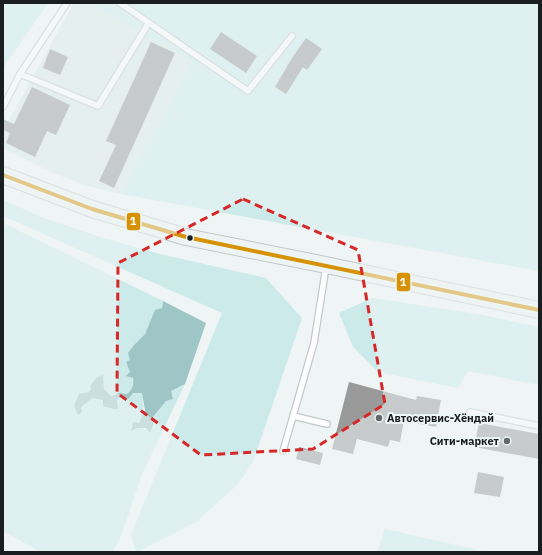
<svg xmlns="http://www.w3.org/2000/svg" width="542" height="555" font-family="'IBM Plex Sans',sans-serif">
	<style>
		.built { fill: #dae8e7 }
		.green { fill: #cbeae9 }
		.water { fill: #9fc6c6 }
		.building { fill: #9a9a9a }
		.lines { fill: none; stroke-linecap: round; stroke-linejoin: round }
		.service-casing { stroke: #c4c8c8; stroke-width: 8 }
		.secondary-casing { stroke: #c4c8c8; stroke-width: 18 }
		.service { stroke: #fdfdfd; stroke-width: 5.5 }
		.secondary { stroke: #eef3f3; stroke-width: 16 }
		.bus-1-casing { stroke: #ecf7f6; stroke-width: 7 }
		.bus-1 { stroke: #d69204; stroke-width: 4 }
		.marked { fill: none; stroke: #d62828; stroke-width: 3; stroke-dasharray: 8 5; stroke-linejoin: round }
		.bus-dot { fill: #1a1e1e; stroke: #ecf7f6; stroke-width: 1.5 }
		.poi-dot { fill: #656969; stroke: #ecf7f6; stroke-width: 1.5 }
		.labels { text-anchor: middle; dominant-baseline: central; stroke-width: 4; stroke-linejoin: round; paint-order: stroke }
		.poi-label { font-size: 11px; font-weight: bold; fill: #1a1e1e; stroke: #ecf7f6; text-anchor: start }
		.line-badge { stroke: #ecf7f6; stroke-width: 1.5 }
		.badge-label { font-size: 11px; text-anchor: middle; font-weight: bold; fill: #fff }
	</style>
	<rect width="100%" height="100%" fill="#eff4f4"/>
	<path class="built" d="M 74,3 L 88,3 L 193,61 L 121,194 L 88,186 L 53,173 L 3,148 L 3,131 Z"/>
	<g class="green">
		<path d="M 3,3 L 48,3 L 3,68 Z"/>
		<path d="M 88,3 L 539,3 L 539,271 L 121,194 L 193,61 Z"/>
		<path d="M 3,200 L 44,218 L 100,237 L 160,254 L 266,278 L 302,318 L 253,462 L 238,484 L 196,522 L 138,552 L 136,552 L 131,535 L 222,313 L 3,216 Z"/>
		<path d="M 3,223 L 163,301 L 162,308 L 155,311 L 145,334 L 134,345 L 130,360 L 126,362 C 131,373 138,385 127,394 L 119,393 L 111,396 L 104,389 L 103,375 L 97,377 L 90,386 L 91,389 L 81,408 L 93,398 L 103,400 L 114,409 L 118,409 L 117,399 L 133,393 L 142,393 C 145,411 145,418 131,430 L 137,428 L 146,429 L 171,391 L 185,384 L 142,474 L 121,536 L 113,552 L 41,552 L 3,531 Z"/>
		<path d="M 372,298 L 478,314 L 539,327 L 539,385 L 468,371 L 458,388 L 378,372 L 353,347 L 339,313 Z"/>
		<path d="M 385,529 L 487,552 L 377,552 Z"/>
	</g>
	<path class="water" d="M 163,301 L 206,323 L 185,384 L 171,391 L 173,399 L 166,401 L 153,417 L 154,422 L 150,433 L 146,428 L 137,428 L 131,431 L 133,422 L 139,423 L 145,410 L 142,393 L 133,393 L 128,399 L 124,397 L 117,399 L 118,409 L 114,409 L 103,406 L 103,400 L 93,398 L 81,407 L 82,412 L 78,415 L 74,406 L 79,394 L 89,392 L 91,389 L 90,386 L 97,377 L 103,375 L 104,389 L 111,396 L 119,393 L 127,394 C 132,390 134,385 133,378 L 126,376 L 130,372 L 126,362 L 130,360 L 128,353 L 134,345 L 145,334 L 155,310 L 162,308 Z"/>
	<g class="building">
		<path d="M 221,32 L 257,56 L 246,73 L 210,49 Z"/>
		<path d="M 306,38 L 322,49 L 307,70 L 303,67 L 286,94 L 275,87 L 292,58 Z"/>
		<path d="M 151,42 L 175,53 L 114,188 L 99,181 L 116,145 L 106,141 Z"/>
		<path d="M 50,49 L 68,57 L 60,75 L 43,68 Z"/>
		<path d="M 32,87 L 70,105 L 56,135 L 47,131 L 35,157 L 6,143 L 10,133 L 3,130 L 3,119 L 14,124 Z"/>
		<path d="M 349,382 L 416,400 L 417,396 L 441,400 L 436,427 L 404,421 L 400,442 L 390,440 L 388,447 L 357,439 L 353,454 L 332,449 Z"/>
		<path d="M 479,423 L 539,434 L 539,459 L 474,447 Z"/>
		<path d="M 299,447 L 323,453 L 320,465 L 296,459 Z"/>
		<path d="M 478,472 L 504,477 L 500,497 L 474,493 Z"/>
	</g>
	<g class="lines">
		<g class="service-casing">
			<g id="service">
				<path d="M 120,3 L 248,91 L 292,36"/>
				<path d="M 20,74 L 98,106 L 148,24"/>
				<path d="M 3,107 L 20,74 L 67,3"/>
				<path d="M 470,412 L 539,426"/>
				<path d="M 293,416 L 327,424"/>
				<path d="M 283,451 L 314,343 L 326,267"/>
			</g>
		</g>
		<g class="secondary-casing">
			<path id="secondary" d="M 3,175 L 92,209 L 186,237 L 326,265 L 539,310"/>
		</g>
		<use href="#service" class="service"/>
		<use href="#secondary" class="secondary"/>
		<g class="bus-1-casing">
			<path id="bus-1" d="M 3,175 L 92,209 L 186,237 L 539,310"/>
		</g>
		<use href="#bus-1" class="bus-1"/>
	</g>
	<path d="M0 0H542V555H0ZM 243,199 L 358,250 L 385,404 L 313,449 L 201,455 L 117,393 L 118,263 Z" fill="#eff4f4" fill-opacity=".55" fill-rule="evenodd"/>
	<path class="marked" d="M 243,199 L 358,250 L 385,404 L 313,449 L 201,455 L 117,393 L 118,263 Z"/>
	<circle class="bus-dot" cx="190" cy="238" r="3.5"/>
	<g class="poi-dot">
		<circle cx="379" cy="418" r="4"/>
		<circle cx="507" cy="441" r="4"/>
	</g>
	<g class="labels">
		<g class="poi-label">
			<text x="387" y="418">Автосервис-Хёндай</text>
			<text x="499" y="441" text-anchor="end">Сити-маркет</text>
		</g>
	</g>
	<g class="line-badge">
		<rect x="126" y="212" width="15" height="19" rx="4" fill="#d69204"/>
		<rect x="396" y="272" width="15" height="20" rx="4" fill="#d69204"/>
	</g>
	<g class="badge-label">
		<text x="133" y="225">1</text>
		<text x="403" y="286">1</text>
	</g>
	<rect width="542" height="555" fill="none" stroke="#1a1e1e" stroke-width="8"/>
</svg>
